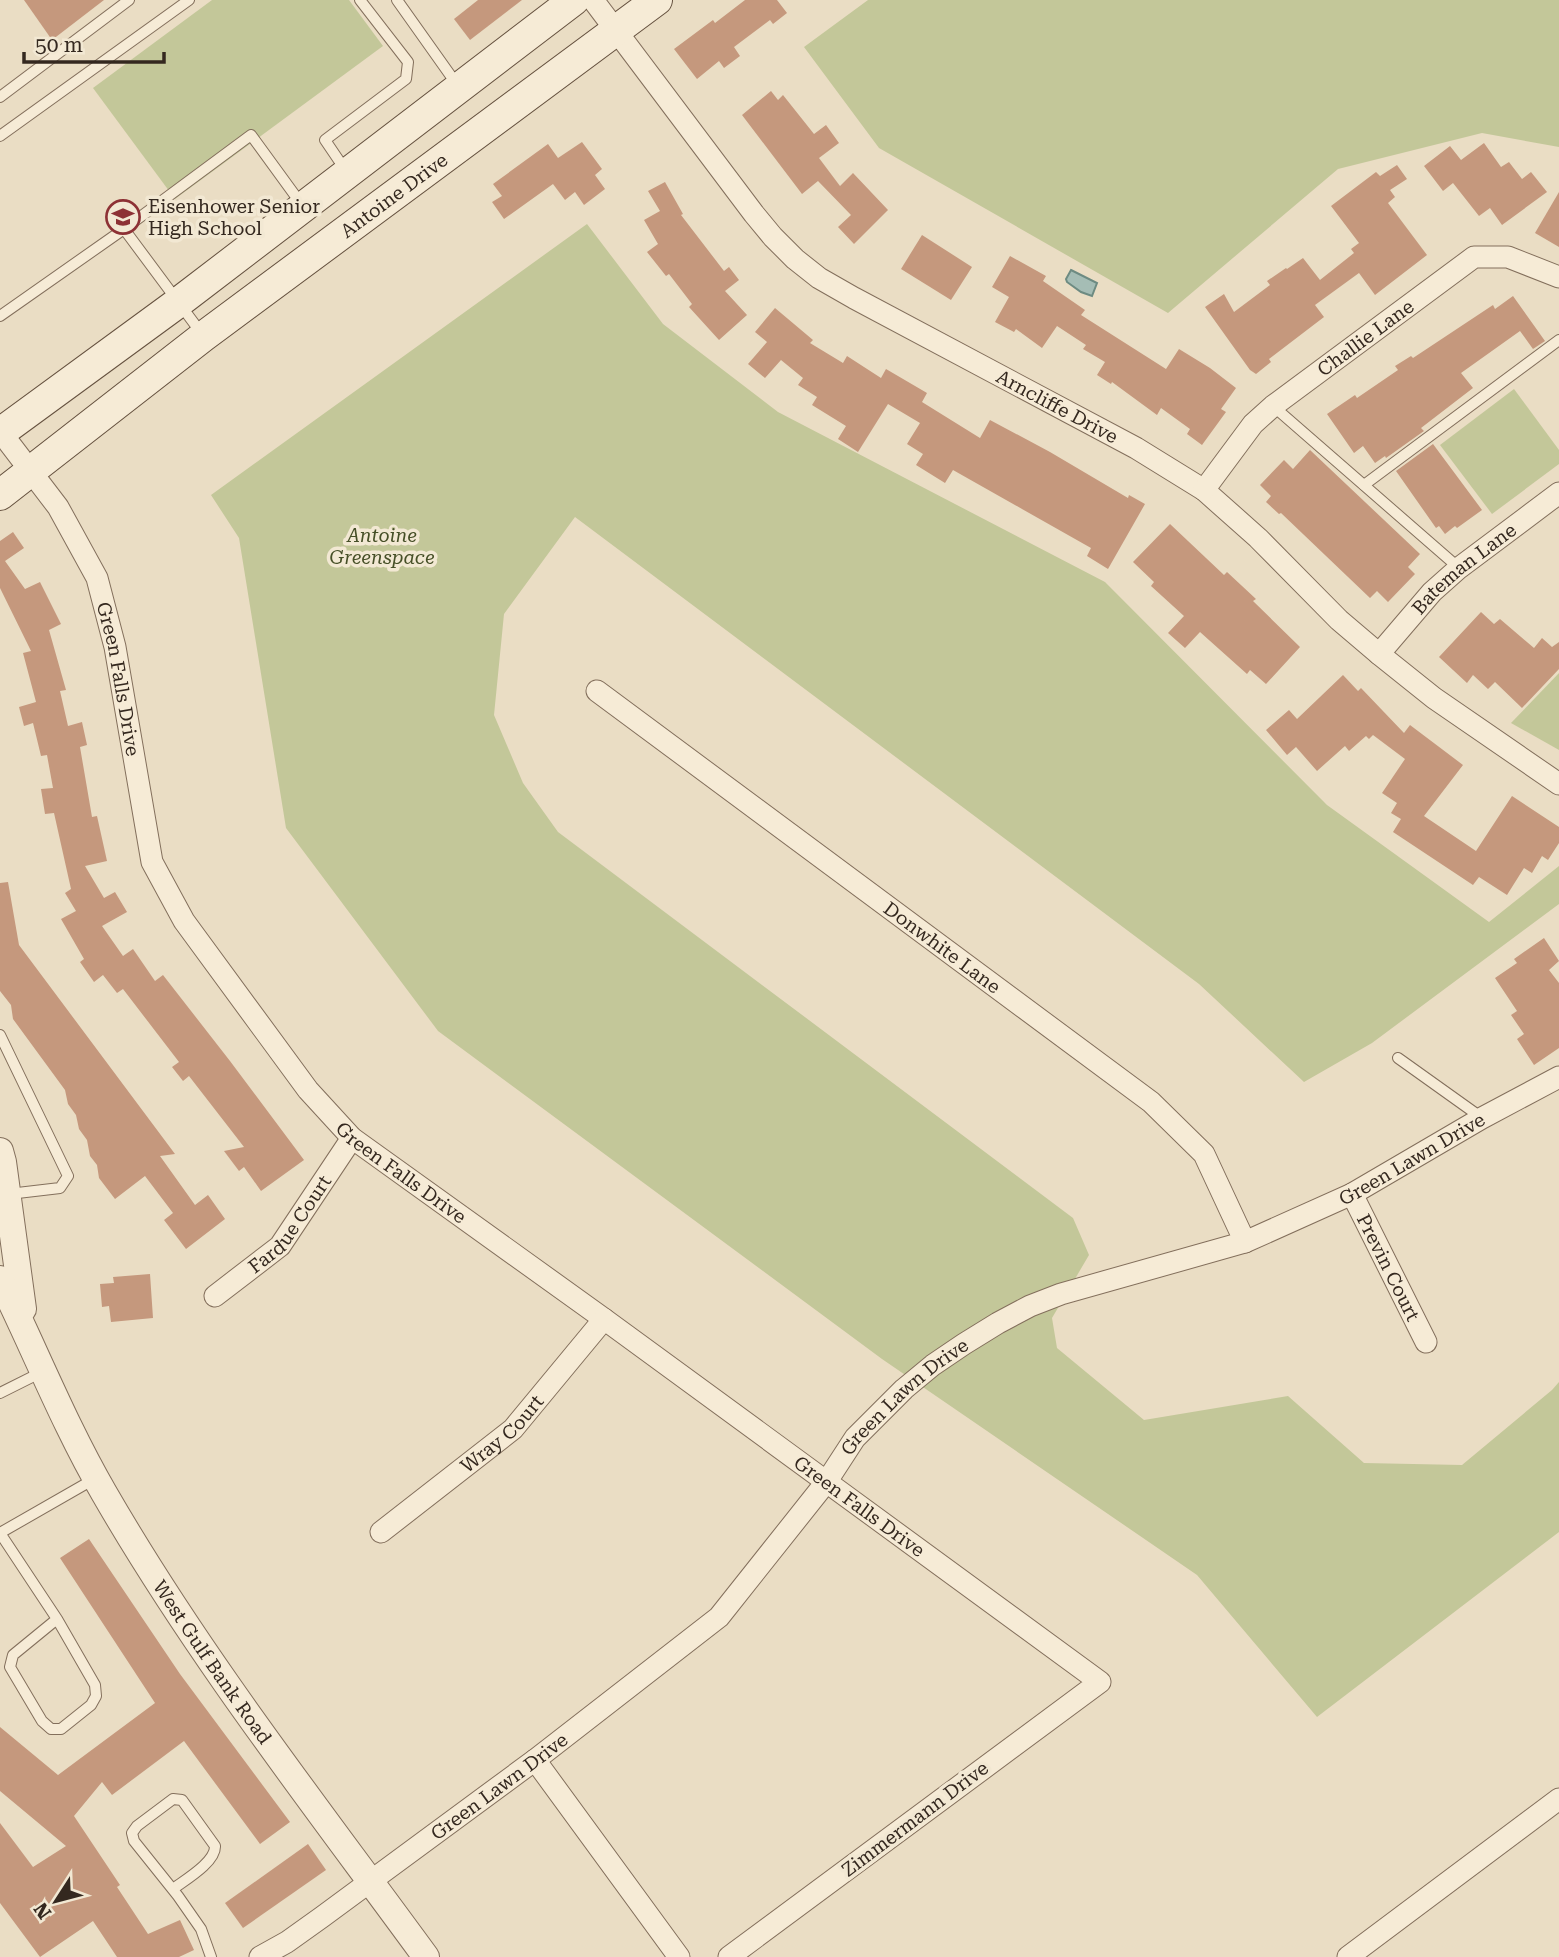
<svg xmlns="http://www.w3.org/2000/svg" width="1559" height="1957" font-family="'Roboto Serif',serif">
	<style>
		.green { fill: #c3c799 }
		.water { fill: #a5bdb5; stroke: #6d8b82; stroke-width: 2 }
		.building { fill: #c5987d }
		.lines { fill: none; stroke-linecap: round; stroke-linejoin: round }
		.service-casing { stroke: #836f5c; stroke-width: 12 }
		.minor-casing { stroke: #836f5c; stroke-width: 23 }
		.tertiary-casing { stroke: #836f5c; stroke-width: 28 }
		.secondary-casing { stroke: #65513f; stroke-width: 32 }
		.service { stroke: #f6ebd6; stroke-width: 10 }
		.minor { stroke: #f6ebd6; stroke-width: 21 }
		.tertiary { stroke: #f6ebd6; stroke-width: 26 }
		.secondary { stroke: #f6ebd6; stroke-width: 30 }
		.labels { text-anchor: middle; dominant-baseline: central; stroke-width: 7; stroke-linejoin: round; paint-order: stroke }
		.street-label { font-size: 19px; fill: #34281f; stroke: #f2e8d3 }
		.poi-label { font-size: 19px; fill: #34281f; stroke: #f2e8d3; text-anchor: start }
		.park-label { font-size: 19px; font-style: italic; fill: #464f27; stroke: #f2e8d3 }
	</style>
	<rect width="100%" height="100%" fill="#eaddc4"/>
	<g class="green">
		<path d="M 212,0 L 349,0 L 383,46 L 175,199 L 93,88 Z"/>
		<path d="M 868,0 L 1559,0 L 1559,147 L 1482,133 L 1338,169 L 1168,313 L 879,148 L 804,47 Z"/>
		<path d="M 587,224 L 663,324 L 778,412 L 1105,582 L 1327,805 L 1489,922 L 1559,866 L 1559,904 L 1372,1043 L 1304,1082 L 1199,984 L 575,517 L 504,614 L 494,715 L 523,783 L 558,832 L 1073,1218 L 1089,1255 L 1052,1318 L 1057,1348 L 1144,1420 L 1288,1396 L 1364,1463 L 1462,1465 L 1552,1390 L 1559,1382 L 1559,1532 L 1317,1717 L 1197,1575 L 882,1359 L 438,1031 L 286,828 L 239,538 L 211,495 Z"/>
		<path d="M 1514,389 L 1559,450 L 1559,464 L 1492,514 L 1440,445 Z"/>
		<path d="M 1559,673 L 1559,750 L 1511,723 Z"/>
	</g>
	<path class="water" d="M 1071,270 L 1097,283 L 1092,296 L 1081,292 L 1067,282 L 1066,279 Z"/>
	<g class="building">
		<path d="M 24,0 L 104,0 L 52,40 Z"/>
		<path d="M 478,0 L 522,0 L 470,40 L 454,19 Z"/>
		<path d="M 745,0 L 777,0 L 787,13 L 773,24 L 770,20 L 734,47 L 740,56 L 724,68 L 719,61 L 697,79 L 674,49 L 713,20 L 715,23 Z"/>
		<path d="M 771,91 L 778,100 L 783,95 L 814,134 L 826,125 L 839,143 L 819,158 L 840,186 L 853,173 L 888,210 L 854,244 L 838,227 L 851,215 L 818,181 L 802,194 L 742,115 Z"/>
		<path d="M 582,142 L 602,169 L 595,175 L 605,189 L 584,205 L 575,192 L 565,200 L 553,184 L 504,219 L 492,202 L 502,196 L 493,184 L 548,144 L 558,158 Z"/>
		<path d="M 1484,143 L 1501,167 L 1509,162 L 1522,179 L 1531,172 L 1547,192 L 1502,225 L 1490,208 L 1479,216 L 1453,183 L 1443,191 L 1424,166 L 1450,146 L 1461,160 Z"/>
		<path d="M 1397,165 L 1407,179 L 1390,190 L 1395,197 L 1388,203 L 1427,255 L 1375,295 L 1359,273 L 1315,305 L 1324,317 L 1269,359 L 1271,362 L 1256,374 L 1250,370 L 1205,307 L 1224,294 L 1234,312 L 1270,285 L 1267,281 L 1286,268 L 1287,269 L 1303,258 L 1320,280 L 1354,253 L 1351,249 L 1359,243 L 1331,206 L 1376,172 L 1380,176 Z"/>
		<path d="M 665,182 L 683,214 L 681,215 L 724,271 L 729,267 L 739,280 L 725,291 L 747,315 L 719,340 L 689,307 L 692,304 L 669,274 L 666,276 L 647,252 L 658,244 L 644,220 L 660,211 L 648,191 Z"/>
		<path d="M 1559,192 L 1559,247 L 1535,233 Z"/>
		<path d="M 922,235 L 972,267 L 951,300 L 901,269 Z"/>
		<path d="M 1010,256 L 1046,276 L 1043,281 L 1085,310 L 1081,315 L 1166,369 L 1179,349 L 1210,368 L 1236,388 L 1221,409 L 1226,412 L 1202,445 L 1187,434 L 1190,429 L 1161,408 L 1157,415 L 1112,382 L 1111,384 L 1097,375 L 1105,362 L 1083,349 L 1086,345 L 1057,326 L 1042,348 L 1016,329 L 1014,332 L 995,322 L 1009,297 L 992,287 Z"/>
		<path d="M 1513,296 L 1545,341 L 1533,349 L 1520,331 L 1461,373 L 1473,388 L 1421,428 L 1424,431 L 1386,458 L 1385,456 L 1375,463 L 1363,446 L 1354,453 L 1327,414 L 1355,395 L 1357,398 L 1398,370 L 1395,366 L 1411,356 L 1413,358 L 1493,305 L 1495,309 Z"/>
		<path d="M 775,308 L 813,340 L 810,343 L 843,363 L 847,356 L 881,378 L 886,369 L 927,393 L 922,402 L 980,438 L 990,420 L 1050,452 L 1128,498 L 1129,495 L 1145,504 L 1108,569 L 1087,556 L 1091,548 L 953,470 L 945,483 L 916,465 L 923,454 L 907,444 L 920,423 L 888,404 L 858,452 L 838,439 L 846,426 L 812,405 L 817,397 L 798,385 L 803,378 L 781,360 L 765,378 L 748,364 L 767,342 L 755,332 Z"/>
		<path d="M 1433,444 L 1482,510 L 1457,528 L 1455,526 L 1445,534 L 1439,526 L 1436,528 L 1396,471 Z"/>
		<path d="M 1310,450 L 1420,554 L 1408,567 L 1415,574 L 1388,602 L 1377,591 L 1370,598 L 1281,513 L 1279,514 L 1266,502 L 1271,496 L 1260,485 L 1284,460 L 1293,469 Z"/>
		<path d="M 1170,524 L 1224,575 L 1227,572 L 1256,599 L 1253,601 L 1300,647 L 1266,684 L 1250,670 L 1247,674 L 1200,632 L 1185,648 L 1168,633 L 1184,616 L 1151,586 L 1154,582 L 1133,562 Z"/>
		<path d="M 13,532 L 24,548 L 5,561 L 25,589 L 40,582 L 61,624 L 49,630 L 66,690 L 60,691 L 68,726 L 82,722 L 87,745 L 80,747 L 92,817 L 97,816 L 107,861 L 85,866 L 104,898 L 115,892 L 127,912 L 102,926 L 123,956 L 133,949 L 155,981 L 163,975 L 230,1061 L 304,1160 L 261,1191 L 244,1167 L 239,1171 L 224,1151 L 244,1147 L 189,1076 L 183,1081 L 172,1067 L 179,1062 L 123,989 L 117,993 L 103,975 L 94,982 L 80,962 L 84,959 L 61,919 L 76,911 L 65,893 L 71,889 L 54,813 L 45,814 L 41,789 L 53,788 L 47,755 L 41,756 L 33,723 L 24,726 L 19,707 L 36,702 L 23,653 L 31,651 L 0,588 L 0,541 Z"/>
		<path d="M 1481,612 L 1494,624 L 1500,619 L 1534,648 L 1542,638 L 1552,647 L 1559,642 L 1559,669 L 1522,708 L 1495,682 L 1488,689 L 1473,675 L 1467,683 L 1439,657 Z"/>
		<path d="M 1343,675 L 1358,691 L 1361,688 L 1404,733 L 1410,725 L 1463,765 L 1424,816 L 1476,851 L 1512,796 L 1559,827 L 1559,843 L 1548,860 L 1542,856 L 1532,873 L 1524,868 L 1507,895 L 1479,877 L 1473,885 L 1393,832 L 1401,819 L 1391,813 L 1397,803 L 1382,793 L 1405,759 L 1373,735 L 1369,739 L 1366,736 L 1349,751 L 1345,746 L 1317,771 L 1296,747 L 1287,755 L 1266,730 L 1289,710 L 1297,719 Z"/>
		<path d="M 8,882 L 19,945 L 175,1154 L 160,1156 L 195,1205 L 208,1195 L 225,1219 L 186,1249 L 164,1220 L 173,1213 L 145,1176 L 115,1199 L 99,1178 L 97,1165 L 90,1156 L 87,1140 L 79,1129 L 76,1115 L 68,1104 L 65,1090 L 13,1019 L 11,1005 L 0,991 L 0,883 Z"/>
		<path d="M 1544,938 L 1559,961 L 1549,970 L 1559,983 L 1559,1048 L 1534,1065 L 1517,1039 L 1524,1034 L 1511,1015 L 1517,1011 L 1495,978 L 1517,963 L 1514,959 Z"/>
		<path d="M 150,1274 L 153,1318 L 111,1322 L 109,1306 L 102,1307 L 100,1284 L 114,1283 L 113,1277 Z"/>
		<path d="M 89,1539 L 180,1674 L 290,1822 L 260,1844 L 184,1741 L 112,1795 L 102,1782 L 74,1816 L 120,1885 L 117,1887 L 148,1934 L 180,1920 L 194,1950 L 179,1957 L 117,1957 L 93,1921 L 40,1957 L 0,1903 L 0,1823 L 33,1867 L 66,1846 L 0,1791 L 0,1727 L 58,1775 L 155,1703 L 60,1558 Z"/>
		<path d="M 308,1844 L 326,1870 L 243,1928 L 225,1903 Z"/>
	</g>
	<g class="lines">
		<g class="service-casing">
			<g id="service">
				<path d="M 397,0 L 458,86"/>
				<path d="M 0,97 L 129,0"/>
				<path d="M 0,136 L 189,0"/>
				<path d="M 346,171 L 325,140 L 406,79 L 408,62 L 360,0"/>
				<path d="M 0,316 L 124,229"/>
				<path d="M 202,334 L 124,229 L 251,135 L 302,205"/>
				<path d="M 1273,406 L 1459,568"/>
				<path d="M 1364,485 L 1559,340"/>
				<path d="M 0,1035 L 68,1176 L 60,1188 L 9,1194"/>
				<path d="M 1398,1058 L 1482,1118"/>
				<path d="M 0,1393 L 44,1371"/>
				<path d="M 57,1619 L 13,1655 L 10,1667 L 42,1721 L 51,1729 L 61,1729 L 91,1705 L 96,1696 L 95,1685 L 57,1619 L 0,1533 L 96,1478"/>
				<path d="M 173,1889 C 185,1880 216,1862 215,1846 L 182,1800 L 173,1799 L 137,1826 L 132,1833 L 134,1841 L 178,1896 L 201,1929 L 211,1957"/>
			</g>
		</g>
		<g class="minor-casing">
			<g id="minor">
				<path id="s1" d="M 593,0 L 754,214 L 773,237 L 795,259 L 819,278 L 854,298 L 1136,448 L 1204,490 L 1258,538 L 1339,620 L 1379,654 L 1434,698 L 1559,784"/>
				<path id="s2" d="M 0,431 L 58,507 L 97,578 L 115,647 L 152,862 L 184,921 L 308,1090 L 352,1138 L 604,1319 L 1100,1682 L 729,1957"/>
				<path id="s3" d="M 1204,490 L 1253,424 L 1273,406 L 1474,257 L 1508,257 L 1559,277"/>
				<path id="s4" d="M 1379,654 L 1432,592 L 1459,568 L 1559,493"/>
				<path id="s5" d="M 597,691 L 1151,1102 L 1204,1154 L 1245,1242"/>
				<path id="s6" d="M 1352,1194 L 1426,1342"/>
				<path id="s7" d="M 215,1296 L 280,1246 L 352,1138"/>
				<path id="s8" d="M 381,1532 L 513,1429 L 604,1319"/>
				<path d="M 535,1760 L 679,1957"/>
				<path id="s9" d="M 260,1957 L 287,1942 L 322,1917 L 535,1760 L 719,1617 L 827,1481 L 855,1438 L 904,1389 L 933,1365 L 964,1344 L 998,1323 L 1030,1306 L 1061,1294 L 1245,1242 L 1352,1194 L 1482,1118 L 1559,1077"/>
				<path d="M 1348,1957 L 1559,1799"/>
			</g>
		</g>
		<g class="tertiary-casing">
			<g id="tertiary">
				<path d="M 0,1151 L 3,1162 L 23,1309"/>
				<path id="s10" d="M 0,1279 C 35,1350 64,1424 104,1493 C 198,1656 315,1805 426,1957"/>
			</g>
		</g>
		<g class="secondary-casing">
			<g id="secondary">
				<path d="M 0,433 L 179,302 L 574,0"/>
				<path id="s11" d="M 0,495 L 204,336 L 657,0"/>
			</g>
		</g>
		<use href="#service" class="service"/>
		<use href="#minor" class="minor"/>
		<use href="#tertiary" class="tertiary"/>
		<use href="#secondary" class="secondary"/>
	</g>
	<defs>
		<g id="school-ring" transform="scale(1.75)"><circle r="9.5" fill="#f2e8d3" stroke="#8d3135" stroke-width="1.5"/><path d="M0-5L7-2L0 1L-7-2ZM-4 1L0 2.5L4 1V4Q0 6-4 4Z" fill="#8d3135"/></g>
	</defs>
	<g fill-rule="evenodd">
		<use href="#school-ring" x="123" y="217"/>
	</g>
	<g class="labels">
		<g class="street-label">
			<text stroke="none"><textPath href="#s11" startOffset="495">Antoine Drive</textPath></text>
			<text stroke="none"><textPath href="#s3" startOffset="224">Challie Lane</textPath></text>
			<text stroke="none"><textPath href="#s1" startOffset="630">Arncliffe Drive</textPath></text>
			<text stroke="none"><textPath href="#s4" startOffset="121">Bateman Lane</textPath></text>
			<text stroke="none"><textPath href="#s2" startOffset="280">Green Falls Drive</textPath></text>
			<text stroke="none"><textPath href="#s5" startOffset="430">Donwhite Lane</textPath></text>
			<text stroke="none"><textPath href="#s9" startOffset="1428">Green Lawn Drive</textPath></text>
			<text stroke="none"><textPath href="#s2" startOffset="868">Green Falls Drive</textPath></text>
			<text stroke="none"><textPath href="#s7" startOffset="105">Fardue Court</textPath></text>
			<text stroke="none"><textPath href="#s6" startOffset="82">Previn Court</textPath></text>
			<text stroke="none"><textPath href="#s9" startOffset="861">Green Lawn Drive</textPath></text>
			<text stroke="none"><textPath href="#s8" startOffset="156">Wray Court</textPath></text>
			<text stroke="none"><textPath href="#s2" startOffset="1435">Green Falls Drive</textPath></text>
			<text stroke="none"><textPath href="#s10" startOffset="439">West Gulf Bank Road</textPath></text>
			<text stroke="none"><textPath href="#s9" startOffset="294">Green Lawn Drive</textPath></text>
			<text transform="translate(915 1819) rotate(-37)">Zimmermann Drive</text>
		</g>
		<g class="poi-label">
			<text x="148" y="206">Eisenhower Senior<tspan x="148" dy="22">High School</tspan></text>
		</g>
		<g class="park-label">
			<text x="382" y="535">Antoine<tspan x="382" dy="22">Greenspace</tspan></text>
		</g>
	</g>
	<g transform="translate(56 1901) rotate(234)" stroke="#f2e8d3" stroke-width="5" paint-order="stroke">
	<path d="M0-5L12 26L0 18L-12 26Z" fill="#34281f"/>
	<text y="-10" font-size="19" font-weight="bold" text-anchor="middle" fill="#34281f">N</text>
	</g>
	<path d="M24 52v10h140v-10" fill="none" stroke="#34281f" stroke-width="3.5"/>
	<text x="35" y="52" font-size="21" fill="#34281f" stroke="#f2e8d3" stroke-width="5" paint-order="stroke">50 m</text>
</svg>
